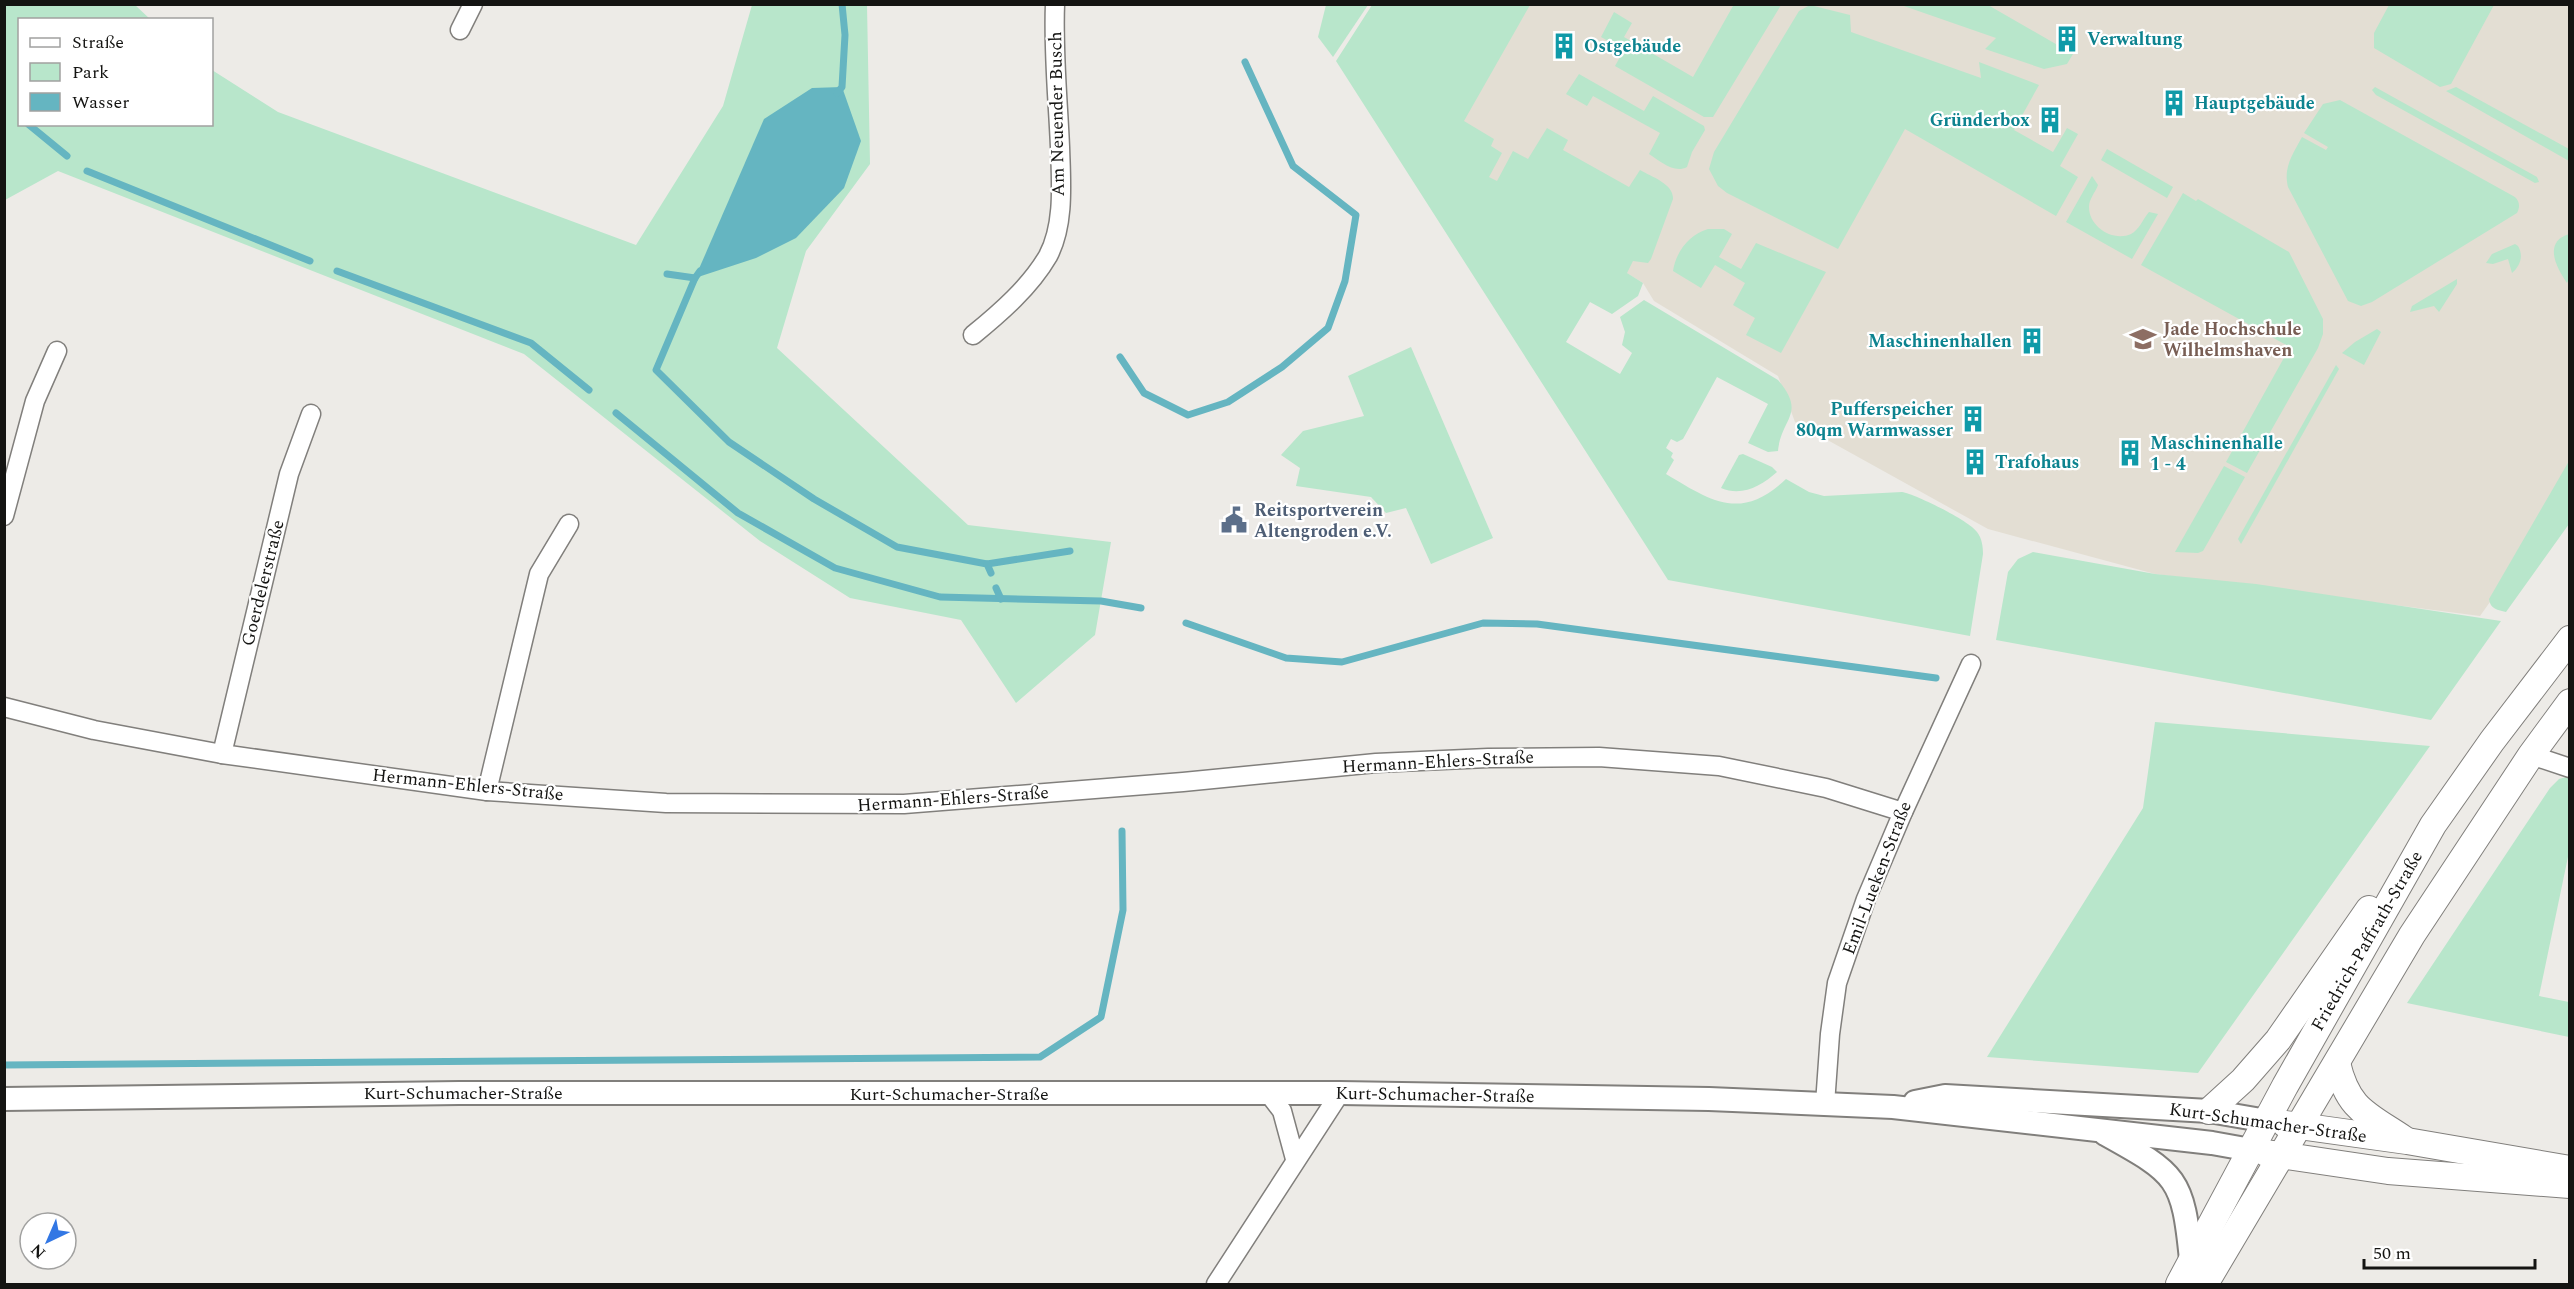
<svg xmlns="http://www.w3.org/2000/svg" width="2574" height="1289" font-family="Spectral,serif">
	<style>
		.built { fill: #e3ded3 }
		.green { fill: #b8e6cb }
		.water { fill: #65b5c1 }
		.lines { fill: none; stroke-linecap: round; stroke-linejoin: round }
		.stream { stroke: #65b5c1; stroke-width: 7 }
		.minor-casing { stroke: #817f7c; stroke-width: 21 }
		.tertiary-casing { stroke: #817f7c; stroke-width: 26 }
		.secondary-casing { stroke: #817f7c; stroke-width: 28 }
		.minor { stroke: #fff; stroke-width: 18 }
		.tertiary { stroke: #fff; stroke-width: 22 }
		.secondary { stroke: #fff; stroke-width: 26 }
		.labels { text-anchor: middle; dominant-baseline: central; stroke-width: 4.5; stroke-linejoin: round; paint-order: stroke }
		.culture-label { font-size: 18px; font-weight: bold; fill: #0d838f; stroke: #fff; text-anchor: start }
		.street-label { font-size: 18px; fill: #141412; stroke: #fff }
		.education-label { font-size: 18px; font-weight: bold; fill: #785e54; stroke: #fff; text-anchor: start }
		.service-label { font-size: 18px; font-weight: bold; fill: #4e5e75; stroke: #fff; text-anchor: start }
	</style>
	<rect width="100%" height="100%" fill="#edebe7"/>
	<path class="built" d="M 1424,5 L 2569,5 L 2569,491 L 2480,616 L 2155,574 L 1988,529 L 1795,422 L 1778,376 L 1654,301 L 1643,283 L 1402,137 Z"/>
	<g class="green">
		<path d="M 5,5 L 135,5 L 150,19 L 20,20 L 20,124 L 212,124 L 212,70 L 278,112 L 636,245 L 723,106 L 752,5 L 867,5 L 870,164 L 806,251 L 777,348 L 968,525 L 1111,542 L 1095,635 L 1016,703 L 961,620 L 850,598 L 760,541 L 524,354 L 58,171 L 5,200 Z"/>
		<path d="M 1326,5 L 1368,5 L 1333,57 L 1318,37 Z"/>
		<path d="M 1372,5 L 1530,5 L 1464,121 L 1494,139 L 1491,146 L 1502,153 L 1489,177 L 1497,181 L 1513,151 L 1528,159 L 1547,128 L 1568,140 L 1563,150 L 1629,187 L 1640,170 C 1652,177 1674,184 1673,199 L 1651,259 L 1648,263 L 1633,261 L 1627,273 L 1643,283 L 1638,296 L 1612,314 L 1590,302 L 1566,342 L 1620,374 L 1632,353 L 1622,345 L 1625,332 L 1620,317 L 1644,300 L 1778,380 C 1807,414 1781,418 1778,451 L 1768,452 L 1748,443 L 1768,404 L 1717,377 L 1683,439 L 1677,442 L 1671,439 L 1666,448 L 1673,453 L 1671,457 L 1674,460 L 1666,474 C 1711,501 1741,522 1786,479 L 1809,492 L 1824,496 L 1902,492 C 1915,494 1970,521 1977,532 C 1982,538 1983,547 1983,554 L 1970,636 L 1668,580 L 1336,61 Z"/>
		<path d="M 1731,5 L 1781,5 L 1713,117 L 1704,117 L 1615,66 L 1624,50 L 1601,37 L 1614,12 L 1632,23 L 1624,37 L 1693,77 L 1733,6 Z"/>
		<path d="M 1810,5 L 1850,15 L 1851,32 L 1981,78 L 1979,62 L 2039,85 L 2014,130 L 2053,152 L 2067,128 L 2078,134 L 2060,166 L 2078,177 L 2056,216 L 1905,129 L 1838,249 L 1727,193 L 1718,186 L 1709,169 L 1714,152 L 1799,11 Z"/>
		<path d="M 1901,5 L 1988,5 L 2073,54 L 2067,64 L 2044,69 L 1985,49 L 1996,38 Z"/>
		<path d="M 2389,5 L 2389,4 L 2494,5 L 2451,84 L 2440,87 L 2374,48 L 2374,33 Z"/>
		<path d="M 1579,74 L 1644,111 L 1653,96 L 1704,126 L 1705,130 L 1692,152 L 1687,167 C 1674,174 1660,161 1649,154 L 1660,133 L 1593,96 L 1587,106 L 1566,94 Z"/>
		<path d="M 2375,87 L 2537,177 L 2539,182 L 2535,183 L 2376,95 L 2372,90 Z"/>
		<path d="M 2456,87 L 2569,149 L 2569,161 L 2446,91 Z"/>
		<path d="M 2340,100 L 2515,197 C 2520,202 2520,207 2517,213 L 2372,302 L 2361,306 L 2348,301 L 2288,187 C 2283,167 2293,154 2302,137 L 2326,150 L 2328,147 L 2304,133 L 2323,104 Z"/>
		<path d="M 2107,149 L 2173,187 L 2167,198 L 2101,160 Z"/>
		<path d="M 2092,176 L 2098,185 C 2095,193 2089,199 2089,207 C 2089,227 2113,242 2131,234 C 2139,230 2143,219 2149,212 L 2158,214 L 2132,259 L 2066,222 Z"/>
		<path d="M 2183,193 L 2196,201 L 2198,199 L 2289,252 L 2323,319 L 2323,334 L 2318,348 L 2247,473 L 2226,462 L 2290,347 L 2141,265 Z"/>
		<path d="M 1708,229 L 1724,229 L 1732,234 L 1719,257 L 1741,269 L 1756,243 L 1826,272 L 1781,353 L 1746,335 L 1755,318 L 1733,305 L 1745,283 L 1715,265 L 1701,288 L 1673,271 C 1676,251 1690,234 1708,229 Z"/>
		<path d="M 2569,234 L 2569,279 L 2567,283 C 2556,267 2543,242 2569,234 Z"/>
		<path d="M 2515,244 L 2518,246 C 2524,256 2520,266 2512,273 L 2508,259 L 2493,264 L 2486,263 L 2492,254 Z"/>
		<path d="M 2457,279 L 2457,284 L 2439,312 L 2434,306 L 2410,312 L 2412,306 Z"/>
		<path d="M 2377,329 L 2381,332 L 2364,365 L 2342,353 L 2355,342 Z"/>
		<path d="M 1411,347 L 1493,538 L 1431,564 L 1406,508 L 1386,513 L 1371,497 L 1296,486 L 1300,468 L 1281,455 L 1303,431 L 1364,416 L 1348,376 Z"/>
		<path d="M 2336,365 L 2339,369 L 2241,544 L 2238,539 L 2239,537 Z"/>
		<path d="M 1743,454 L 1772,467 L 1777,472 C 1761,486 1742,497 1721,488 L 1739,455 Z"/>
		<path d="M 2569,461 L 2569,524 L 2506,612 C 2498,610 2490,609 2489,599 Z"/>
		<path d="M 2224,466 L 2245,477 L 2203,551 L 2198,553 L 2175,552 Z"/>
		<path d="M 2033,552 L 2155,574 L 2256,584 L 2501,621 L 2431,720 L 1996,640 L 2008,572 L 2018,559 Z"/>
		<path d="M 2155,722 L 2430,746 L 2198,1073 L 1987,1057 L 2143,808 Z"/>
		<path d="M 2569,776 L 2569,852 L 2539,996 L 2569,1002 L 2569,1037 L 2407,1003 L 2550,788 L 2559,779 Z"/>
	</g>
	<path class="water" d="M 842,87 L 861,141 L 844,188 L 796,238 L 756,258 L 695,278 L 764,119 L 812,88 Z"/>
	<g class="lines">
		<g class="stream">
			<path d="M 837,93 L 842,87 L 845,35 L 842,4"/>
			<path d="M 28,124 L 67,156"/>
			<path d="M 87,171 L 310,261"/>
			<path d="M 337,271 L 531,343 L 589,390"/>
			<path d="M 700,271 L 695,278 L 656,370 L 729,442 L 814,499 L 897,547 L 987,564 L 991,573"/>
			<path d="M 667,274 L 695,278"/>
			<path d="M 1120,357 L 1144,393 L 1188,415 L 1228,402 L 1282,367 L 1328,328 L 1345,281 L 1356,215 L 1293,166 L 1245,62"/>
			<path d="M 616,413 L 738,513 L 835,568 L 940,597 L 1101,601 L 1141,608"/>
			<path d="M 987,564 L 1070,551"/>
			<path d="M 996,588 L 1001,599"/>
			<path d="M 1186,623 L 1286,658 L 1342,662 L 1483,623 L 1537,624 L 1936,678"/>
			<path d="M 4,1065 L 1040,1057 L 1101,1017 L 1123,910 L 1122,831"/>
		</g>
		<g class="minor-casing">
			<g id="minor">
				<path d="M 460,30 L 473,4"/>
				<path d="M 973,335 C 1000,313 1030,287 1048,256 C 1065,224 1061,181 1060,147 C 1058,100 1053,52 1055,4"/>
				<path d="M 4,516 L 35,401 L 57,351"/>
				<path d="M 4,707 L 94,730 L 222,754 L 487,791 L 666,803 L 904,804 L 1183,782 L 1376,763 L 1488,758 L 1599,757 L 1719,766 L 1826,788 L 1903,812"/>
				<path d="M 222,754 L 289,474 L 311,414"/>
				<path d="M 2531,755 L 2570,768"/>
				<path d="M 487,791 L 539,574 L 569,524"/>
				<path d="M 1269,1094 L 1282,1111 L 1295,1159"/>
				<path d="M 1825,1104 L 1830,1034 L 1837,983 L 1866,899 L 1903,812 L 1971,664"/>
				<path d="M 1216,1284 L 1340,1093"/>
			</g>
		</g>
		<g class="tertiary-casing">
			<g id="tertiary">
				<path d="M 4,1099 L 459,1093 L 1340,1093 L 1709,1099 L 1893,1107 L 2212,1143 L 2251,1150"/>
				<path d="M 1915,1102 L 1945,1096 L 2209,1111 L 2267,1121"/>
				<path d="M 2105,1134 C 2177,1174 2183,1177 2191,1260"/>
			</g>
		</g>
		<g class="secondary-casing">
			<g id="secondary">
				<path d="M 2337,1063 C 2348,1110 2367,1114 2404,1139"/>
				<path d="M 2209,1111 L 2243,1080 L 2278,1040 L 2369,909"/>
				<path d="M 2285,1124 L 2407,1141 L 2570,1169"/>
				<path d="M 2266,1153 L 2388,1171 L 2570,1185"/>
				<path d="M 2179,1284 L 2285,1086 L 2433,825 L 2492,741 L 2570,639"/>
				<path d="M 2205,1284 L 2412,935 L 2531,755 L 2570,702"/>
			</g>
		</g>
		<use href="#minor" class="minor"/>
		<use href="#tertiary" class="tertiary"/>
		<use href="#secondary" class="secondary"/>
	</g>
	<defs>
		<g id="building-bare" transform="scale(2.07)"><path d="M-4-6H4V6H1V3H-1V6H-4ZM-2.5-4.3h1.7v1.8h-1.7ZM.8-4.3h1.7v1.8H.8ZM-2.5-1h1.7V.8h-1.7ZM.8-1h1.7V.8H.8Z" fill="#0f9aa8" stroke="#fff" stroke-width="2.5" paint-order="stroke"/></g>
		<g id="university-bare" transform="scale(2.07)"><path d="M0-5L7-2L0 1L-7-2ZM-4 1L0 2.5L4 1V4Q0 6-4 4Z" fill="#8d6e63" stroke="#fff" stroke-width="2.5" paint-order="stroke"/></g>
		<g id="civic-bare" transform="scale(2.07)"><path d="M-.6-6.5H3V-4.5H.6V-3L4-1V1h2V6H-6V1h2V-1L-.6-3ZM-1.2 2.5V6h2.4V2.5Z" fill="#5c6f8a" stroke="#fff" stroke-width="2.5" paint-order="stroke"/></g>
	</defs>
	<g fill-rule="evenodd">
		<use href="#building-bare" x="2067" y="39"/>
		<use href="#building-bare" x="1564" y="46"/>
		<use href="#building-bare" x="2174" y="103"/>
		<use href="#building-bare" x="2050" y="120"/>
		<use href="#university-bare" x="2143" y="339"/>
		<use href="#building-bare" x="2032" y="341"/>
		<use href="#building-bare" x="1973" y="419"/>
		<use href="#building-bare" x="2130" y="453"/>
		<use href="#building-bare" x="1975" y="462"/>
		<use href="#civic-bare" x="1234" y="520"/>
	</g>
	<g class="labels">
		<g class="culture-label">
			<text x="2087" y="39">Verwaltung</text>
			<text x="1584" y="46">Ostgebäude</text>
			<text x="2194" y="103">Hauptgebäude</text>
			<text x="2030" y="120" text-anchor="end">Gründerbox</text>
			<text x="2012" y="341" text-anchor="end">Maschinenhallen</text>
			<text x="1953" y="409" text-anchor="end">Pufferspeicher<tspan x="1953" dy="21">80qm Warmwasser</tspan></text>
			<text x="2150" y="443">Maschinenhalle<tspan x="2150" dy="21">1 - 4</tspan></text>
			<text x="1995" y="462">Trafohaus</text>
		</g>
		<g class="street-label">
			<text transform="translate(1057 114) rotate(-91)">Am Neuender Busch</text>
			<text transform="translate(263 583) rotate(-76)">Goerdelerstraße</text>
			<text transform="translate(1438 762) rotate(-3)">Hermann-Ehlers-Straße</text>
			<text transform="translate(468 785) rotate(6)">Hermann-Ehlers-Straße</text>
			<text transform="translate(953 799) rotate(-4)">Hermann-Ehlers-Straße</text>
			<text transform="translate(1877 878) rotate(-69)">Emil-Lueken-Straße</text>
			<text transform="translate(2367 941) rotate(-60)">Friedrich-Paffrath-Straße</text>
			<text x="463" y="1093">Kurt-Schumacher-Straße</text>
			<text x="949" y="1094">Kurt-Schumacher-Straße</text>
			<text transform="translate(1435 1095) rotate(1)">Kurt-Schumacher-Straße</text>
			<text transform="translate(2268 1123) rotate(8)">Kurt-Schumacher-Straße</text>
		</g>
		<g class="education-label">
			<text x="2163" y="329">Jade Hochschule<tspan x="2163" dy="21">Wilhelmshaven</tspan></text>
		</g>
		<g class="service-label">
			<text x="1254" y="510">Reitsportverein<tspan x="1254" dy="21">Altengroden e.V.</tspan></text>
		</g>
	</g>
	<rect width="2574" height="1289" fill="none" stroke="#141412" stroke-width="12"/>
	<rect x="18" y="18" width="195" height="108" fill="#ffffff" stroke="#a1a1a0" stroke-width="1.5"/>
	<rect x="30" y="38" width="30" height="9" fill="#ffffff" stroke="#a1a1a0" stroke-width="1.5"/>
	<text x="72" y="48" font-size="18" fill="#141412">Straße</text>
	<rect x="30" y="63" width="30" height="18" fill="#b8e6cb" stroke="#a1a1a0" stroke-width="1.5"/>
	<text x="72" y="78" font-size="18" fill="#141412">Park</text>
	<rect x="30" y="93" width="30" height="18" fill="#65b5c1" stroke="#a1a1a0" stroke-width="1.5"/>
	<text x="72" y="108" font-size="18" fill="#141412">Wasser</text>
	<g transform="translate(48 1241) rotate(224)"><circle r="28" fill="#ffffff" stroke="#a1a1a0" stroke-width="1.5"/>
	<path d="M0-4.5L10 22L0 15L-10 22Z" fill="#3277e4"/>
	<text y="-9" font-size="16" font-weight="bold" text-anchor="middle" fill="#141412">N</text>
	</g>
	<path d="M2364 1259v9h171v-9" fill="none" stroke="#141412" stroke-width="3"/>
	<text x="2373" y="1259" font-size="18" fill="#141412" stroke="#ffffff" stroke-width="4.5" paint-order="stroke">50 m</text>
</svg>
